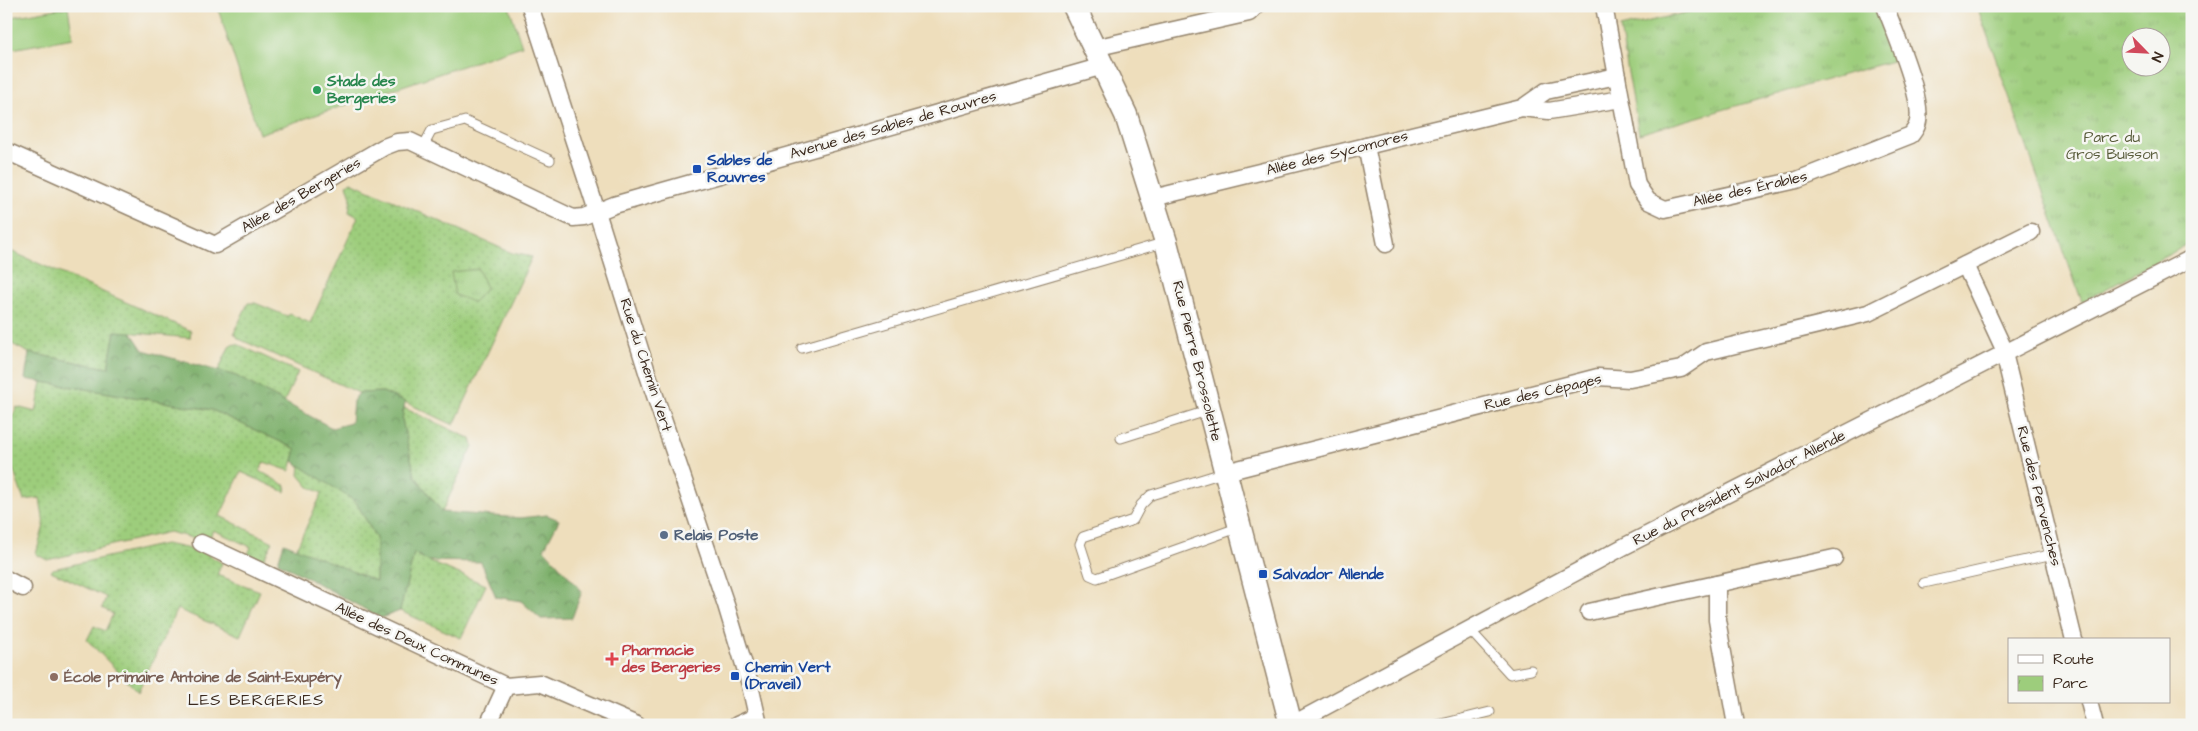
<svg xmlns="http://www.w3.org/2000/svg" width="2198" height="731" font-family="'Architects Daughter',sans-serif">
	<style>
		.grass { fill: url(#grass-dots); stroke: #6c7c4d }
		.forest { fill: url(#forest-crowns); stroke: #5c6d45 }
		.park { fill: url(#park-tufts); stroke: #6c7c4d; fill-rule: evenodd }
		.pitch { fill: #9dcd7c; stroke: #6c7c4d }
		.lines { fill: none; stroke-linecap: round; stroke-linejoin: round }
		.lane-casing { stroke: #94846d; stroke-width: 11 }
		.street-casing { stroke: #94846d; stroke-width: 19 }
		.secondary-casing { stroke: #94846d; stroke-width: 25 }
		.lane { stroke: #fff; stroke-width: 9 }
		.street { stroke: #fff; stroke-width: 16 }
		.secondary { stroke: #fff; stroke-width: 22 }
		.leisure-dot { fill: #2e9e5b; stroke: #f6f6f2; stroke-width: 2 }
		.transit-dot { fill: #1a4fb4; stroke: #f6f6f2; stroke-width: 2 }
		.service-dot { fill: #5c6f8a; stroke: #f6f6f2; stroke-width: 2 }
		.health-dot { fill: #e0444e; stroke: #f6f6f2; stroke-width: 2 }
		.education-dot { fill: #8d6e63; stroke: #f6f6f2; stroke-width: 2 }
		.labels { text-anchor: middle; dominant-baseline: central; stroke-width: 5; stroke-linejoin: round; paint-order: stroke }
		.leisure-label { font-size: 15px; font-weight: bold; fill: #27864d; stroke: #f6f6f2; text-anchor: start }
		.street-label { font-size: 15px; fill: #3b2a1e; stroke: #f6f6f2 }
		.park-label { font-size: 15px; fill: #585b3a; stroke: #f6f6f2 }
		.transit-label { font-size: 15px; font-weight: bold; fill: #164399; stroke: #f6f6f2; text-anchor: start }
		.service-label { font-size: 15px; font-weight: bold; fill: #4e5e75; stroke: #f6f6f2; text-anchor: start }
		.health-label { font-size: 15px; font-weight: bold; fill: #be3a42; stroke: #f6f6f2; text-anchor: start }
		.education-label { font-size: 15px; font-weight: bold; fill: #785e54; stroke: #f6f6f2; text-anchor: start }
		.neighbourhood-label { font-size: 16px; letter-spacing: 1px; fill: #3b2a1e; stroke: #f6f6f2 }
	</style>
	<defs>
		<pattern id="grass-dots" width="8" height="8" patternUnits="userSpaceOnUse" patternTransform="scale(1.25)"><rect width="8" height="8" fill="#9dcd7c"/><path d="M2 2h.1M6 6h.1" fill="none" stroke="#88b06b" stroke-width="1.8" stroke-linecap="round"/></pattern>
		<pattern id="forest-crowns" width="20" height="18" patternUnits="userSpaceOnUse" patternTransform="scale(1.25)"><rect width="20" height="18" fill="#7eb06c"/><path d="M2 6a3 3 0 1 1 6 0M12 15a3 3 0 1 1 6 0" fill="none" stroke="#688f58"/></pattern>
		<pattern id="park-tufts" width="24" height="20" patternUnits="userSpaceOnUse" patternTransform="scale(1.25)"><rect width="24" height="20" fill="#9dcd7c"/><path d="M3 7l-1-3M5 7V3M7 7l1-3M15 17l-1-3M17 17v-4M19 17l1-3" fill="none" stroke="#88b06b"/></pattern>
	</defs>
	<rect width="100%" height="100%" fill="#f6f6f2"/>
	<filter id="ink" filterUnits="userSpaceOnUse"><feTurbulence type="fractalNoise" baseFrequency=".02" numOctaves="2"/><feDisplacementMap in="SourceGraphic" scale="10" xChannelSelector="R" yChannelSelector="G"/><feConvolveMatrix kernelMatrix="1 2 1 2 8 2 1 2 1" color-interpolation-filters="sRGB"/></filter>
	<filter id="wash" filterUnits="userSpaceOnUse"><feTurbulence type="fractalNoise" baseFrequency=".0096" numOctaves="4" result="noise"/><feDisplacementMap in="SourceGraphic" scale="20" xChannelSelector="R" yChannelSelector="G"/><feGaussianBlur stdDeviation="1.12" result="paint"/><feColorMatrix in="noise" values="0 0 0 0 0 0 0 0 0 0 0 0 0 0 0 0 0 1.4 0 .05"/><feComposite in="paint" operator="in"/></filter>
	<g filter="url(#wash)">
		<rect width="100%" height="100%" fill="#eedebc"/>
		<g class="grass">
			<path d="M 351,182 L 512,253 L 532,257 L 454,425 L 383,392 L 359,393 L 239,339 L 234,333 L 248,303 L 255,303 L 287,316 L 290,314 L 310,323 L 358,217 L 349,212 L 351,197 L 347,185 Z"/>
			<path d="M 6,249 L 191,331 L 190,338 L 115,331 L 108,368 L 29,353 L 6,341 Z"/>
			<path d="M 237,344 L 298,372 L 284,402 L 236,376 L 218,371 L 230,345 Z"/>
			<path d="M 42,382 L 212,410 L 296,449 L 290,471 L 264,462 L 260,471 L 286,486 L 285,492 L 241,472 L 220,516 L 273,542 L 264,558 L 257,560 L 247,557 L 251,547 L 213,530 L 208,542 L 169,532 L 47,560 L 36,554 L 44,525 L 40,498 L 24,500 L 10,461 L 6,462 L 6,429 L 17,407 L 36,412 Z"/>
			<path d="M 404,408 L 471,439 L 473,446 L 442,512 L 415,476 L 402,420 Z"/>
			<path d="M 300,465 L 356,502 L 376,538 L 376,581 L 296,549 L 322,493 L 309,487 L 299,475 Z"/>
			<path d="M 165,544 L 202,551 L 222,563 L 217,575 L 260,591 L 240,636 L 177,609 L 138,692 L 87,640 L 94,626 L 105,631 L 113,614 L 102,608 L 106,597 L 51,571 L 53,569 Z"/>
			<path d="M 414,553 L 428,561 L 486,585 L 461,638 L 400,611 Z"/>
		</g>
		<path class="forest" d="M 115,331 L 131,332 L 143,350 L 236,376 L 332,428 L 351,423 L 353,401 L 359,393 L 383,392 L 405,402 L 402,420 L 415,476 L 442,512 L 520,518 L 547,515 L 559,520 L 544,549 L 582,591 L 572,618 L 541,619 L 521,601 L 496,597 L 481,562 L 428,561 L 414,553 L 400,611 L 381,618 L 278,562 L 284,543 L 376,581 L 376,538 L 356,502 L 293,461 L 296,449 L 212,410 L 25,379 L 29,353 L 108,368 Z"/>
		<g class="park">
			<path d="M 1714,6 L 1875,6 L 1895,60 L 1639,134 L 1620,28 Z"/>
			<path d="M 1977,6 L 2192,6 L 2192,242 L 2082,302 ZM 2130,38 L 2160,38 L 2160,68 L 2130,68 Z"/>
			<path d="M 478,269 L 486,288 L 473,302 L 455,295 L 451,272 Z"/>
		</g>
		<g class="pitch">
			<path d="M 217,6 L 509,6 L 522,46 L 259,134 Z"/>
			<path d="M 68,7 L 73,38 L 12,49 L 6,18 Z"/>
		</g>
	</g>
	<g filter="url(#ink)">
		<g class="lines">
			<g class="lane-casing">
				<g id="lane">
					<path d="M 423,147 L 432,130 L 465,121 L 550,160"/>
					<path d="M 802,348 L 1166,242"/>
					<path d="M 1121,438 L 1210,410"/>
					<path d="M 1226,472 L 1151,495 L 1141,505 L 1133,520 L 1083,537 L 1080,544 L 1090,575 L 1097,578 L 1240,527"/>
					<path d="M 1924,583 L 2053,554"/>
					<path d="M 1469,629 L 1510,674 L 1531,670"/>
					<path d="M 1437,725 L 1490,712"/>
				</g>
			</g>
			<g class="street-casing">
				<g id="street">
					<path d="M 530,6 L 597,212 L 648,375 L 726,605 L 749,681 L 759,725"/>
					<path d="M 1604,6 L 1637,185 L 1648,201 L 1665,209 L 1797,180 L 1911,135 C 1913,132 1916,129 1917,125 C 1926,103 1894,31 1885,6"/>
					<path d="M 1094,48 L 1249,13 L 1256,6"/>
					<path d="M 1522,108 L 1546,91 L 1617,76"/>
					<path d="M 1366,146 L 1386,244"/>
					<path d="M 6,151 L 215,245 L 384,147 L 397,142 L 410,141 L 573,218 L 584,217 L 614,205 L 1103,66"/>
					<path d="M 1153,198 L 1522,108 L 1549,111 L 1621,99"/>
					<path d="M 1965,265 L 2002,345 L 2074,640"/>
					<path d="M 1226,472 L 1598,377 L 1630,379 L 1681,369 L 1706,352 L 1868,313 L 2031,232"/>
					<path d="M 201,543 L 506,686 L 540,683 L 637,725"/>
					<path d="M 6,579 L 23,588"/>
					<path d="M 1717,584 L 1717,620 L 1736,725"/>
					<path d="M 1589,612 L 1834,558"/>
					<path d="M 2089,702 L 2095,725"/>
					<path d="M 488,725 L 506,686"/>
					<path d="M 737,725 L 755,717"/>
					<path d="M 1291,725 L 1625,546 L 2192,258"/>
				</g>
			</g>
			<g class="secondary-casing">
				<path id="secondary" d="M 1074,6 L 1126,115 L 1166,242 L 1291,725"/>
			</g>
			<use href="#lane" class="lane"/>
			<use href="#street" class="street"/>
			<use href="#secondary" class="secondary"/>
		</g>
	</g>
	<circle class="leisure-dot" cx="317" cy="90" r="5"/>
	<g class="transit-dot">
		<rect x="692" y="164" width="10" height="10" rx="2.5"/>
		<rect x="1258" y="569" width="10" height="10" rx="2.5"/>
		<rect x="730" y="671" width="10" height="10" rx="2.5"/>
	</g>
	<circle class="service-dot" cx="664" cy="535" r="5"/>
	<path class="health-dot" d="M609.5 651.5h5v5h5v5h-5v5h-5v-5h-5v-5h5z"/>
	<circle class="education-dot" cx="54" cy="677" r="5"/>
	<g class="labels">
		<g class="leisure-label">
			<text x="327" y="81">Stade des<tspan x="327" dy="17">Bergeries</tspan></text>
		</g>
		<g class="street-label">
			<text transform="translate(893 125) rotate(-16)">Avenue des Sables de Rouvres</text>
			<text transform="translate(1337 153) rotate(-14)">Allée des Sycomores</text>
			<text transform="translate(1750 189) rotate(-13)">Allée des Érables</text>
			<text transform="translate(301 195) rotate(-30)">Allée des Bergeries</text>
			<text transform="translate(1197 361) rotate(76)">Rue Pierre Brossolette</text>
			<text transform="translate(646 365) rotate(72)">Rue du Chemin Vert</text>
			<text transform="translate(1543 392) rotate(-13)">Rue des Cépages</text>
			<text transform="translate(1739 488) rotate(-27)">Rue du Président Salvador Allende</text>
			<text transform="translate(2039 496) rotate(76)">Rue des Pervenches</text>
			<text transform="translate(417 644) rotate(25)">Allée des Deux Communes</text>
		</g>
		<g class="park-label">
			<text x="2112" y="137">Parc du<tspan x="2112" dy="17">Gros Buisson</tspan></text>
		</g>
		<g class="transit-label">
			<text x="707" y="160">Sables de<tspan x="707" dy="17">Rouvres</tspan></text>
			<text x="1273" y="574">Salvador Allende</text>
			<text x="745" y="667">Chemin Vert<tspan x="745" dy="17">(Draveil)</tspan></text>
		</g>
		<g class="service-label">
			<text x="674" y="535">Relais Poste</text>
		</g>
		<g class="health-label">
			<text x="622" y="650">Pharmacie<tspan x="622" dy="17">des Bergeries</tspan></text>
		</g>
		<g class="education-label">
			<text x="64" y="677">École primaire Antoine de Saint-Exupéry</text>
		</g>
		<g class="neighbourhood-label">
			<text x="256" y="700">LES BERGERIES</text>
		</g>
	</g>
	<rect width="2198" height="731" fill="none" stroke="#f6f6f2" stroke-width="25"/>
	<rect x="2008" y="638" width="162" height="65" fill="#f6f6f2" stroke="#aba49d"/>
	<rect x="2018" y="655" width="25" height="8" fill="#ffffff" stroke="#aba49d"/>
	<text x="2053" y="664" font-size="15" fill="#3b2a1e">Route</text>
	<rect x="2018" y="676" width="25" height="15" fill="url(#park-tufts)" stroke="#aba49d"/>
	<text x="2053" y="688" font-size="15" fill="#3b2a1e">Parc</text>
	<g transform="translate(2146 52) rotate(114)"><circle r="24" fill="#f6f6f2" stroke="#aba49d"/>
	<path d="M0-4L9 19L0 12L-9 19Z" fill="#d1495b"/>
	<text y="-8" font-size="14" font-weight="bold" text-anchor="middle" fill="#3b2a1e">N</text>
	</g>
</svg>
